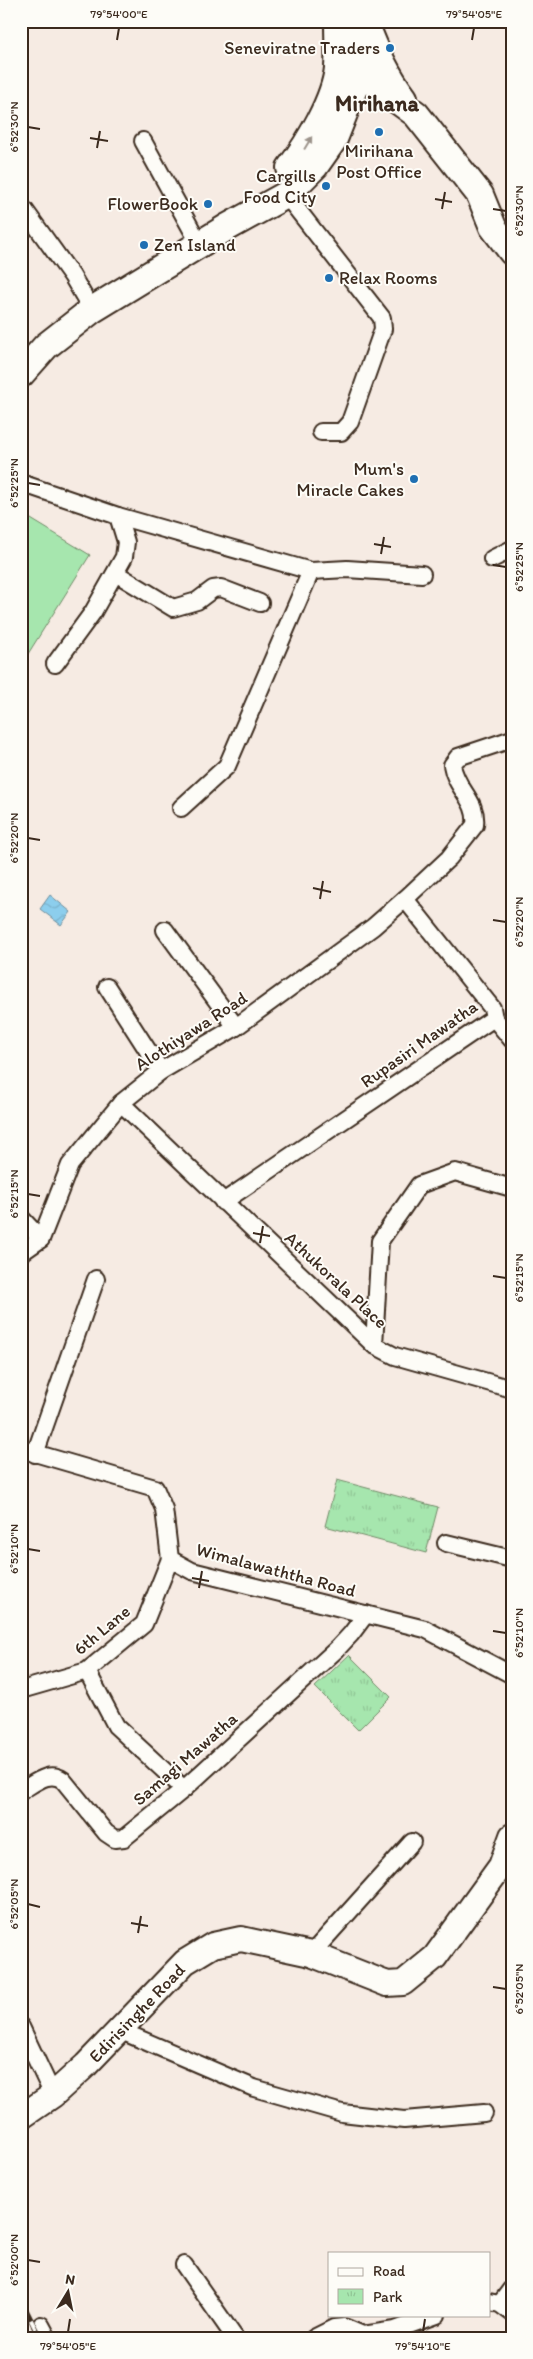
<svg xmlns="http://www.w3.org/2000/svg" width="533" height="2359" font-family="Itim,sans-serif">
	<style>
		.grass { fill: #a6e6ae; stroke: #708866 }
		.park { fill: url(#park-tufts); stroke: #708866 }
		.water { fill: url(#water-waves); stroke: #6c8c9a }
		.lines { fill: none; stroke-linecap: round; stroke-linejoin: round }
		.minor-casing { stroke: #3b2a1e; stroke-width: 20 }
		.secondary-casing { stroke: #3b2a1e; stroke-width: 28 }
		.primary-casing { stroke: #3b2a1e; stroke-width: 30 }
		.minor { stroke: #fdfcf7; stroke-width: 16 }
		.secondary { stroke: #fdfcf7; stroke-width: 24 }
		.primary { stroke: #fdfcf7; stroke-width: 26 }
		.rail-casing { stroke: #3b2a1e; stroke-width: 5.5 }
		.rail { stroke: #fdfcf7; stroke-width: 4; stroke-dasharray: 11; stroke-linecap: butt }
		.oneway { fill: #9c938a }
		.ticks { fill: none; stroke: #3b2a1e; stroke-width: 2 }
		.poi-dot { fill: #1f6fb2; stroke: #fdfcf7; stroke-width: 2 }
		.labels { text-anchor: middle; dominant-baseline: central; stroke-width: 4; stroke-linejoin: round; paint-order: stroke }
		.poi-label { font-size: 18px; fill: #3b2a1e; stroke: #fdfcf7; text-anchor: end }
		.street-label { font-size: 18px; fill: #3b2a1e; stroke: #fdfcf7 }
		.district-label { font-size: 22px; font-weight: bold; fill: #3b2a1e; stroke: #fdfcf7 }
		.neatline { fill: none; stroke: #3b2a1e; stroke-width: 2 }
		.ticks-label { font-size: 12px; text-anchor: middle; fill: #3b2a1e }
	</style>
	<defs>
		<pattern id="park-tufts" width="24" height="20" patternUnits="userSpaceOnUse" patternTransform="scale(1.25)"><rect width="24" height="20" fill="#a6e6ae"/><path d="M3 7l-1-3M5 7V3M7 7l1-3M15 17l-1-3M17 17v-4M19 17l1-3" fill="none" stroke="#90c595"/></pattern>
		<pattern id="water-waves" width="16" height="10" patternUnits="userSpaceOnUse" patternTransform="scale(1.25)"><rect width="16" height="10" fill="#8cceed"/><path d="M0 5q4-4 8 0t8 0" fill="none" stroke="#7ab1cb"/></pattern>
	</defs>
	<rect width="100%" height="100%" fill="#f6ebe3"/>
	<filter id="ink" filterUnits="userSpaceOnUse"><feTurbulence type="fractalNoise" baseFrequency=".02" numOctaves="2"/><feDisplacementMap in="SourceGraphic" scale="10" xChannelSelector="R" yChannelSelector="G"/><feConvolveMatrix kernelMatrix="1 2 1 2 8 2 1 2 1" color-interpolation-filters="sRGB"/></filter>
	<g filter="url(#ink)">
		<path class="grass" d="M 21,513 L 90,555 L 21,665 Z"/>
		<g class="park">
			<path d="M 337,1480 L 438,1507 L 426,1553 L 325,1526 Z"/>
			<path d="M 349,1655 L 391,1697 L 358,1730 L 315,1687 Z"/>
		</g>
		<path class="water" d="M 50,895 L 71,912 L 61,925 L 40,909 Z"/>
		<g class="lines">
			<g class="minor-casing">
				<g id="minor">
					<path d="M 143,141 L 199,243"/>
					<path d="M 286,195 L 382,318 L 383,329 L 350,422 L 341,432 L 321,432"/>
					<path d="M 24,209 L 72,276 L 92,310"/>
					<path d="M 21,483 L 118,516 L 311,571 L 347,569 L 422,574"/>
					<path d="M 492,559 L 512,549"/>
					<path d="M 117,574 L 173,608 L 197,601 L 213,589 L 221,588 L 260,603"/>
					<path d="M 55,664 L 93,612 L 124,557 L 126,542 L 118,516"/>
					<path d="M 181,808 L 227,766 L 311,571"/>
					<path d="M 165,930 L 236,1027"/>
					<path d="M 107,987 L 161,1071"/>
					<path d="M 494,1018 L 512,1040"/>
					<path d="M 121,1103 L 374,1345 L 395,1356 L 512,1389"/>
					<path d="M 223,1202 L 494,1018 L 492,1008 L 405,899 L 449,858 L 475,825 C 478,800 456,790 452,765 L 458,757 L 512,739"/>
					<path d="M 21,1218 L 41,1239"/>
					<path d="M 21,1253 L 41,1239 L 70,1165 L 121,1103 L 161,1071 L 236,1027 L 373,927 L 405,899"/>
					<path d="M 374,1345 L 380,1241 L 419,1185 L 455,1172 L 512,1188"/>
					<path d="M 21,1449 L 155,1488 L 164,1509 L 170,1559 L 192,1571 L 425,1629 L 512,1675"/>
					<path d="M 35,1454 L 96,1279"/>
					<path d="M 446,1543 L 512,1559"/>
					<path d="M 87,1671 L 116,1726 L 184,1789"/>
					<path d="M 21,1690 L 87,1671 L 144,1624 L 170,1559"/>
					<path d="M 21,1791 C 35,1783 49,1770 63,1780 L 106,1833 L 115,1839 L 124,1838 L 184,1789 L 337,1649 L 351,1634 L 366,1614"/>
					<path d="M 311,1954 L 412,1842"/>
					<path d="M 21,2027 L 53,2095"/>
					<path d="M 119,2030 L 254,2088 L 342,2113 L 404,2120 L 484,2113"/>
					<path d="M 184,2265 L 235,2338"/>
					<path d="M 489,2302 L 500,2304 L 512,2313"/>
					<path d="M 500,2304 L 512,2288"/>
					<path d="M 41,2325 L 48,2338"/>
					<path d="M 314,2338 L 334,2328 L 344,2327 L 363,2335 L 395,2330 L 437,2315"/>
				</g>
			</g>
			<g class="secondary-casing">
				<path id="secondary" d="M 21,2117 L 53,2095 L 86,2065 L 185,1962 L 213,1945 L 241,1939 L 311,1954 L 387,1984 L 403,1983 L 435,1957 L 501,1866 L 512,1836"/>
			</g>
			<g class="primary-casing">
				<g id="primary">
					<path d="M 365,22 C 375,50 386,74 404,98"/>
					<path d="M 338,69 L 360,73 L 416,114 L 480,195 L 493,227 L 512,252"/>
					<path d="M 290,168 C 309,143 335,99 338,68 C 339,52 338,37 338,21"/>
					<path d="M 21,374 L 46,346 L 92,310 L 226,228 L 286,195 L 315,166 L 334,139 L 360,73 L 359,21"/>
				</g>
			</g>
			<use href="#minor" class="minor"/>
			<use href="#secondary" class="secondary"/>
			<use href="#primary" class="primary"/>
			<g class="rail-casing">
				<path id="rail" d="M 21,2300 L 40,2338"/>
			</g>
			<use href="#rail" class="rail"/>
		</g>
		<defs><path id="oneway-solid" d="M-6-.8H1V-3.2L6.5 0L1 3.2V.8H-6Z" transform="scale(1.25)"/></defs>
		<use class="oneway" href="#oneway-solid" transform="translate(308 143) rotate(-59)"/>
	</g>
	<path class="ticks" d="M 117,40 L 119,28M 472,40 L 474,28M 28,127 L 40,129M 90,138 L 108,141M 97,148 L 100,131M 435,199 L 452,202M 442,209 L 445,192M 493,209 L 506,211M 28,483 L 40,485M 374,544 L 391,547M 381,554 L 384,537M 493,565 L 506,567M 28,838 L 40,840M 313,888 L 331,892M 320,899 L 323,881M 493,920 L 506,922M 28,1194 L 40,1196M 253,1233 L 270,1236M 260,1243 L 263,1226M 493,1276 L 506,1278M 28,1549 L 40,1551M 192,1578 L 209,1581M 199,1588 L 202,1571M 493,1631 L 506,1633M 28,1904 L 40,1907M 131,1923 L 148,1926M 138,1933 L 141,1916M 493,1987 L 506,1989M 28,2260 L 40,2262M 68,2332 L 70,2319M 423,2332 L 425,2319"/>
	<g class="poi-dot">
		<circle cx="390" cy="48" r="5"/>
		<circle cx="379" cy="132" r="5"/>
		<circle cx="326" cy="186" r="5"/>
		<circle cx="208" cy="204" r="5"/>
		<circle cx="144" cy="245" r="5"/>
		<circle cx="329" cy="278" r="5"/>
		<circle cx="414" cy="479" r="5"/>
	</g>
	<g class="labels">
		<g class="poi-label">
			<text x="380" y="48">Seneviratne Traders</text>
			<text x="379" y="151" text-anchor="middle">Mirihana<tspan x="379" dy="21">Post Office</tspan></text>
			<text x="316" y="176">Cargills<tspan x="316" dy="21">Food City</tspan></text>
			<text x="198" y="204">FlowerBook</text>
			<text x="154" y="245" text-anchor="start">Zen Island</text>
			<text x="339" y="278" text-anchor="start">Relax Rooms</text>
			<text x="404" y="469">Mum's<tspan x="404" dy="21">Miracle Cakes</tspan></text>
		</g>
		<g class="street-label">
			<text transform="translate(191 1031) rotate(-33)">Alothiyawa Road</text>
			<text transform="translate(419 1044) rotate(-35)">Rupasiri Mawatha</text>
			<text transform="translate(336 1280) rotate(43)">Athukorala Place</text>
			<text transform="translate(276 1570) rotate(15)">Wimalawaththa Road</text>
			<text transform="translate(102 1630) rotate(-40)">6th Lane</text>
			<text transform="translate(185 1759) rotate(-41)">Samagi Mawatha</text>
			<text transform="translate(137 2013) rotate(-46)">Edirisinghe Road</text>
		</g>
		<g class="district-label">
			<text x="377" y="103">Mirihana</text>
		</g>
	</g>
	<rect width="533" height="2359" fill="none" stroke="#fdfcf7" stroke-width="55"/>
	<rect x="328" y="2252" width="162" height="65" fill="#fdfcf7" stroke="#afa8a0"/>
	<rect x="338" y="2268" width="25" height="8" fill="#fdfcf7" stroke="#afa8a0"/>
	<text x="373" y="2276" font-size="15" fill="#3b2a1e">Road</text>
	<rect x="338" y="2289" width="25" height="15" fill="url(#park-tufts)" stroke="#afa8a0"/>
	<text x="373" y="2302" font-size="15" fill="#3b2a1e">Park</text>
	<g transform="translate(68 2292) rotate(10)" stroke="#fdfcf7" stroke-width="4" paint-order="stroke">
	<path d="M0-4L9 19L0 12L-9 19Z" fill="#3b2a1e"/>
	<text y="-8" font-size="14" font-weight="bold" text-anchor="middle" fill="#3b2a1e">N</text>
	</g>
	<rect x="28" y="28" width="478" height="2304" class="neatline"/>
	<g class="ticks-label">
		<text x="119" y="18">79°54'00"E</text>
		<text x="474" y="18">79°54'05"E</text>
		<text transform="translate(14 127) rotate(-90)" y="4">6°52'30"N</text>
		<text transform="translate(519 211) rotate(-90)" y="4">6°52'30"N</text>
		<text transform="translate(14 483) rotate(-90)" y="4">6°52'25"N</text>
		<text transform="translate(519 567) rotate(-90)" y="4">6°52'25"N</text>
		<text transform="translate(14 838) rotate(-90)" y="4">6°52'20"N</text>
		<text transform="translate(519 922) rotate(-90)" y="4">6°52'20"N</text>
		<text transform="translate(14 1194) rotate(-90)" y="4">6°52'15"N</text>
		<text transform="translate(519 1278) rotate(-90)" y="4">6°52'15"N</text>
		<text transform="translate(14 1549) rotate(-90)" y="4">6°52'10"N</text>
		<text transform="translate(519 1633) rotate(-90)" y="4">6°52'10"N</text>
		<text transform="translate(14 1904) rotate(-90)" y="4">6°52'05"N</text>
		<text transform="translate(519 1989) rotate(-90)" y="4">6°52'05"N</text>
		<text transform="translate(14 2260) rotate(-90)" y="4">6°52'00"N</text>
		<text x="68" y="2350">79°54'05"E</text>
		<text x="423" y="2350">79°54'10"E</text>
	</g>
</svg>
